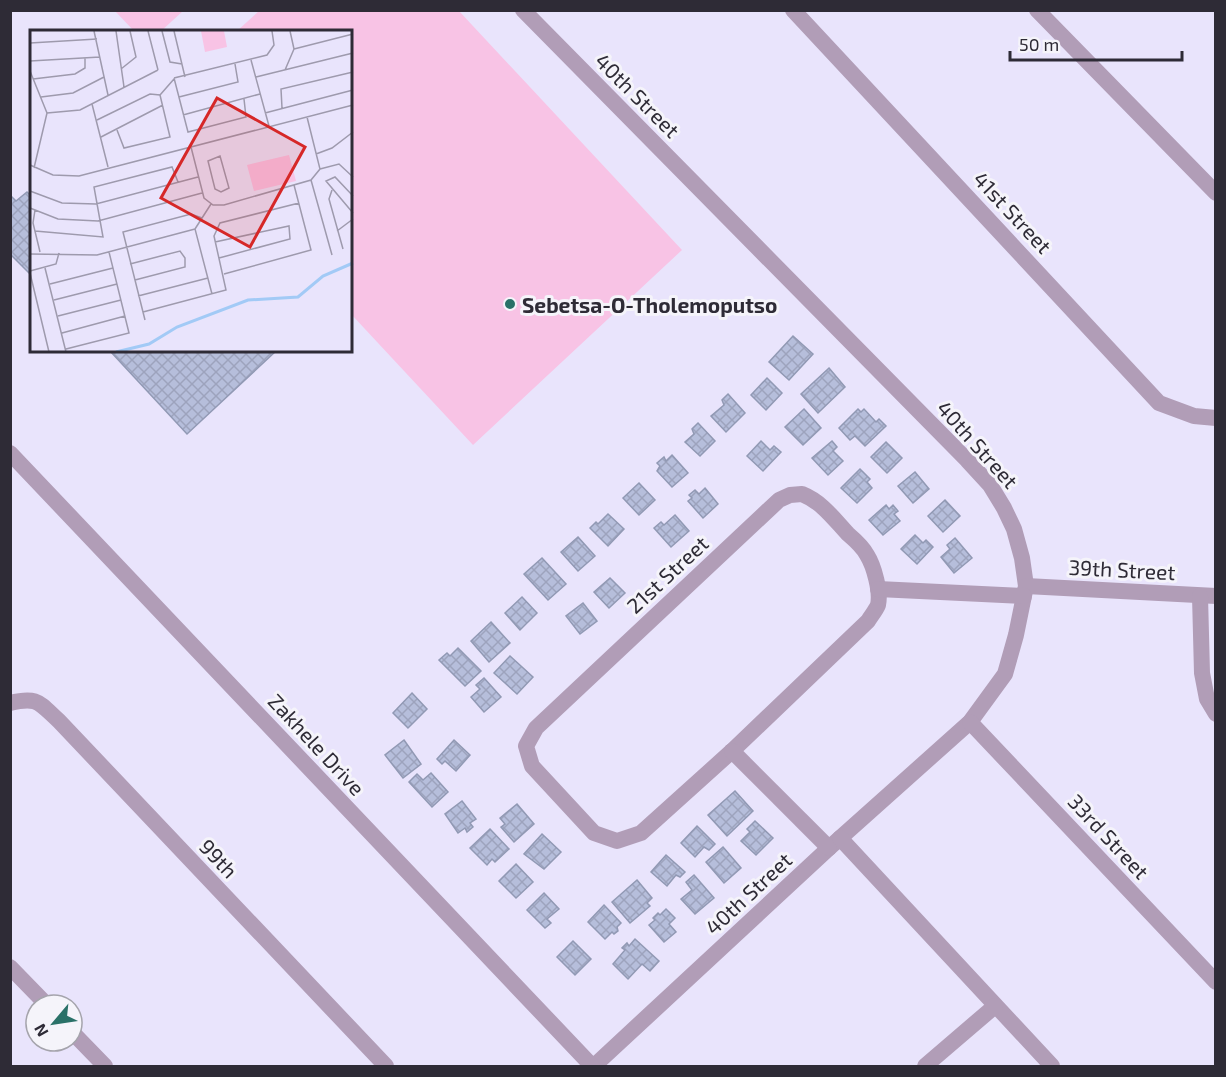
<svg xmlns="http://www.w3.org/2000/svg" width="1226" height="1077" font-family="'Exo 2',sans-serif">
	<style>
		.park { fill: #f8c3e5 }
		.building { fill: url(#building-cross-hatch); stroke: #9199b4; stroke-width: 1.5 }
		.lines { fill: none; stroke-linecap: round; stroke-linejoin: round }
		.minor { stroke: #b19db7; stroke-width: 16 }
		.tertiary { stroke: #b19db7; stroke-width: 16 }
		.poi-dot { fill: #2a7168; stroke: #f5f4fa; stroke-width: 2 }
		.labels { text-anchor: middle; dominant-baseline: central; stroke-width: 6; stroke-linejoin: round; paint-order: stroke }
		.street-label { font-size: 21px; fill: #2e2b36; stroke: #f5f4fa }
		.poi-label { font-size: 21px; font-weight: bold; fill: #2e2b36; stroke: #f5f4fa; text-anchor: start }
		.inset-river { fill: none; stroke: #a2caf6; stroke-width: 3 }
		.inset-road { fill: none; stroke: #9e9aad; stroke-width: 1.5 }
		.view { fill: #d62828; fill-opacity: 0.15; stroke: #d62828; stroke-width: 3 }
		.inset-edge { fill: none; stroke: #2e2b36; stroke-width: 3 }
	</style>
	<defs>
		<pattern id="building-cross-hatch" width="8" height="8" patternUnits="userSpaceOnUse" patternTransform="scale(1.5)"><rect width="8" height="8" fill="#b6bedb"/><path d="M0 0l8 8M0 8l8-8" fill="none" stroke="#9da3bd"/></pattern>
	</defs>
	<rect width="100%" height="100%" fill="#e9e4fc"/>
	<g class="park">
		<path d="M 115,11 L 183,11 L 160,32 L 134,31 Z"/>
		<path d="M 259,11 L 459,11 L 682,250 L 473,445 L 351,314 L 351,32 L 237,31 Z"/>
	</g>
	<g class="building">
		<path d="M 27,192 L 32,197 L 32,276 L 10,254 L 10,195 L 16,201 Z"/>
		<path d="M 793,336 L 813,354 L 789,380 L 769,362 Z"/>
		<path d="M 110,351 L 276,351 L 187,434 Z"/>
		<path d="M 829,368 L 845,387 L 818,413 L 801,394 Z"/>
		<path d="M 767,378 L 782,393 L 766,410 L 751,395 Z"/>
		<path d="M 728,394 L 745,413 L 726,432 L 711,416 L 724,405 L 722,400 Z"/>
		<path d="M 804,409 L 821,428 L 803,445 L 785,427 Z"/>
		<path d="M 858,409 L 861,412 L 864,409 L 876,422 L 879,419 L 886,426 L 865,446 L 855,436 L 850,440 L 839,428 Z"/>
		<path d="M 698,423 L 715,441 L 700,456 L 685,442 L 694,434 L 692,429 Z"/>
		<path d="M 761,441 L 770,450 L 774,446 L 781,452 L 763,471 L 747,456 Z"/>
		<path d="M 832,441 L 837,447 L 833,451 L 843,461 L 828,475 L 812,458 Z"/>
		<path d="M 886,442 L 902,458 L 887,473 L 871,457 Z"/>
		<path d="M 672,455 L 688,473 L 672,487 L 657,471 L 660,466 L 657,463 L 664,457 L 666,461 Z"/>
		<path d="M 860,469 L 870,479 L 867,482 L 872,488 L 857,503 L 841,488 Z"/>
		<path d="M 915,472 L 929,489 L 913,503 L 898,486 Z"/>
		<path d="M 639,483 L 655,500 L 639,515 L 623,498 Z"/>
		<path d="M 705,488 L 718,504 L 703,518 L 688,501 L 692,498 L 689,495 L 695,490 L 699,494 Z"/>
		<path d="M 945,500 L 960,516 L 943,532 L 928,516 Z"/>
		<path d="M 886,505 L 889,509 L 893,505 L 898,511 L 894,514 L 900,521 L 883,535 L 869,520 Z"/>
		<path d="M 608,514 L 624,529 L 608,546 L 590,528 L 596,522 L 598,524 Z"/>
		<path d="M 675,515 L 689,531 L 671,547 L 654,528 L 661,522 L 664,525 Z"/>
		<path d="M 915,535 L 923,543 L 926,540 L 933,547 L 917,564 L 901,549 Z"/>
		<path d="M 578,537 L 595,556 L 578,571 L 561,552 Z"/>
		<path d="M 955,538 L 972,558 L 954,573 L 941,557 L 950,549 L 947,545 Z"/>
		<path d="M 542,558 L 566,584 L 548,600 L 524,574 Z"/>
		<path d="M 610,578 L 625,593 L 609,608 L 594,592 Z"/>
		<path d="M 522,597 L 537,613 L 520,630 L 505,613 Z"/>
		<path d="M 583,603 L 597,621 L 580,634 L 566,616 Z"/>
		<path d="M 491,622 L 510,643 L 489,662 L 471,641 Z"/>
		<path d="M 458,648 L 481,671 L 465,686 L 439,660 L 447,653 L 450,656 Z"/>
		<path d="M 510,656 L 533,677 L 517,694 L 494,673 Z"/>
		<path d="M 484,678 L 501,697 L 484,712 L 471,697 L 480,689 L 476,685 Z"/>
		<path d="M 412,693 L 427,709 L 408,728 L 393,713 Z"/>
		<path d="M 404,740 L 421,764 L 403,778 L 385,755 Z"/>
		<path d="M 454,740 L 470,755 L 456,771 L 445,761 L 442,764 L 437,759 Z"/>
		<path d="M 431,773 L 448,792 L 432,807 L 409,782 L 417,774 L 423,780 Z"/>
		<path d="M 735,791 L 753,811 L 727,836 L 708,815 Z"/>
		<path d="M 462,801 L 476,819 L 470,823 L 473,827 L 467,832 L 465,828 L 458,833 L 445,814 Z"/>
		<path d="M 517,804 L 534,824 L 514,842 L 501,827 L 505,824 L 500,818 Z"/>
		<path d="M 755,821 L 773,838 L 756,855 L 741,841 L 750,832 L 747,829 Z"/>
		<path d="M 697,826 L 715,844 L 709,850 L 704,847 L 695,857 L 681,843 Z"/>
		<path d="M 490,829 L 509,849 L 495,862 L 492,859 L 487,865 L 470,848 Z"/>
		<path d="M 542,834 L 561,852 L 544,869 L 524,854 Z"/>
		<path d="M 723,847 L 741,868 L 724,883 L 706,862 Z"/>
		<path d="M 666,855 L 685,872 L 680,877 L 676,875 L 667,886 L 651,872 Z"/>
		<path d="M 516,864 L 533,882 L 516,898 L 499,881 Z"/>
		<path d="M 694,875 L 714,898 L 695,914 L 681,899 L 692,890 L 686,882 Z"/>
		<path d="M 637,880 L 652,898 L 647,903 L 650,906 L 630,923 L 612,902 Z"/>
		<path d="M 544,893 L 559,909 L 547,919 L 551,923 L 545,928 L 527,910 Z"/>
		<path d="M 604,905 L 621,923 L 617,927 L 618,931 L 614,934 L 612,932 L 605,939 L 588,922 Z"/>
		<path d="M 666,909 L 675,918 L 669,924 L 676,932 L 664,942 L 649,925 L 655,920 L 653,918 L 658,913 L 660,915 Z"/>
		<path d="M 635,939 L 659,961 L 650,971 L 642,964 L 628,979 L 613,964 L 625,950 L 622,948 L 627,943 L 629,946 Z"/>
		<path d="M 573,941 L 591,959 L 575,975 L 557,957 Z"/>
	</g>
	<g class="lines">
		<g class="minor">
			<path d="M 523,10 L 967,460 L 990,485 L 1004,508 L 1014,529 L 1022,558 L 1026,586 L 1016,635 L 1005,674 L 970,722 L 829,848 L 594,1066"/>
			<path d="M 793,10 L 1159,403 L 1194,416 L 1216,418"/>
			<path d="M 1037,10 L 1216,193"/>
			<path d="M 802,494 C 822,502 834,519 848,534 C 855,540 863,547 867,555 C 874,566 881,592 878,605 C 876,610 871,616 868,621 L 732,751 L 641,833 L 617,841 L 594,833 L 532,766 L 526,746 L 536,728 L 779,500 L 790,495 Z"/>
			<path d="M 1026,586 L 1216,596"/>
			<path d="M 878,589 L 1024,596"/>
			<path d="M 1200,596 L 1202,673 L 1207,699 L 1216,714"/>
			<path d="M 10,703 C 38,696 39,703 59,721 L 386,1066"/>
			<path d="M 970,722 L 1216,982"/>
			<path d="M 732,751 L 829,848"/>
			<path d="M 840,838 L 1052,1066"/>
			<path d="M 10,967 L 47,1005"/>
			<path d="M 72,1032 L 105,1066"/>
			<path d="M 925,1066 L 995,1006"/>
		</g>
		<path class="tertiary" d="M 10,453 L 592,1066"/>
	</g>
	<circle class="poi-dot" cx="510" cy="304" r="6"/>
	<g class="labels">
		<g class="street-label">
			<text transform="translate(638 95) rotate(45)">40th Street</text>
			<text transform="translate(1013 212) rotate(47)">41st Street</text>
			<text transform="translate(978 444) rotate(48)">40th Street</text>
			<text transform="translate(1122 569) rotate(3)">39th Street</text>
			<text transform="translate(667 574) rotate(-43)">21st Street</text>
			<text transform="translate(317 744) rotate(47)">Zakhele Drive</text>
			<text transform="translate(1109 836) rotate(47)">33rd Street</text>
			<text transform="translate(219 858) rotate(47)">99th</text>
			<text transform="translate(748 893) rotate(-43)">40th Street</text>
		</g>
		<g class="poi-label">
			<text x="522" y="304">Sebetsa-O-Tholemoputso</text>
		</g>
	</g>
	<g transform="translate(30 30)">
		<rect width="322" height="322" fill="#e9e4fc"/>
		<path d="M 171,1 L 194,1 L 197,17 L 175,22 ZM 259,125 L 266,151 L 224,161 L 217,135 Z" fill="#f8c3e5"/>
		<path class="inset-river" d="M 86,322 L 119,314 L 147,297 L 218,270 L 268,267 L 293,246 L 323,233"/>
		<path class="inset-road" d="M 64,1 L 78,65M 86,1 L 94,57M 118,1 L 128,40M 132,1 L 140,32 L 152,34M 144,1 L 155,47M 260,1 L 264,19M 0,13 L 67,9M 264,19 L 323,4M 221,30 L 239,96M 0,31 L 70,27M 91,39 L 106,27 L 100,1M 255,40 L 264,19M 0,41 L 17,83M 226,47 L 323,23M 144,48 L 158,102 L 216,87 L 214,69M 144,48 L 237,25 L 244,15 L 242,1M 3,49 L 45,44 L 55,38 L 55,28M 130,65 L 144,49M 11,67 L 43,63 L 74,47M 149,67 L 208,52 L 205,34M 62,74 L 78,137M 252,78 L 251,59 L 323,42M 17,83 L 50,80 L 128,40M 235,83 L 323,60M 153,85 L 230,64M 67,90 L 120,64 L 130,65 L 140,107 L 94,118 L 87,100M 71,107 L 133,75M 161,117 L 174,168 L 183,175 L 194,175 L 281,150 L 290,139 L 277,87M 286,124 L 302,118 L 323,102M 190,126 L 199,158 L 191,162 L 185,159 L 178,131 ZM 0,135 L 23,145 L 49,146 L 323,75M 4,138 L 17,83M 290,139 L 309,134 L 323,147M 281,150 L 302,225M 302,160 L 299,169 L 313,219M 0,161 L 32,173 L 66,174 L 168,147M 323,166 L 305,147 L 296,151 L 323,183M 181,174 L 165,199 L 182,264M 0,178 L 28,189 L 68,191 L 172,163M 5,180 L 3,193 L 10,222M 5,201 L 73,207 L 64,157 L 142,137 L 148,152M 307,201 L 323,189M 185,212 L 259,196 L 260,209 L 189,228M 0,224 L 67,225 L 165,199M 100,234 L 150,221 L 155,228 L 155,237 L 105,250M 15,238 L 36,322M 0,241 L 26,234 L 29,223M 0,243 L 19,322M 194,244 L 281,220 L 264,155M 20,254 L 83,238M 108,266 L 178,248M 24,270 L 87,254M 113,282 L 196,260 L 184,206 L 190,193 L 269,173M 28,286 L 91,270M 115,290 L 93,202 L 161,184 L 172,188M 32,303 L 95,286M 36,319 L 99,303 L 79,222"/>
		<path class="view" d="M 187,68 L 275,117 L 220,217 L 131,168 Z"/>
		<rect width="322" height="322" class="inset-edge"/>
	</g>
	<rect width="1226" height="1077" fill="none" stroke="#2e2b36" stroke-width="24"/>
	<g transform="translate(54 1023) rotate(241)"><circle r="28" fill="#f5f4fa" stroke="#a5a4ac" stroke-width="1.5"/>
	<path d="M0-4.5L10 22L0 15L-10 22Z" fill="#2a7168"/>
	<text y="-9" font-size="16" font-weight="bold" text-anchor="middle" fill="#2e2b36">N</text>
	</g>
	<path d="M1010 51v9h172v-9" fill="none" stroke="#2e2b36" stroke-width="3"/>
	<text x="1019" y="51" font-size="18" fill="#2e2b36" stroke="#f5f4fa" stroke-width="4.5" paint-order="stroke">50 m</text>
</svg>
